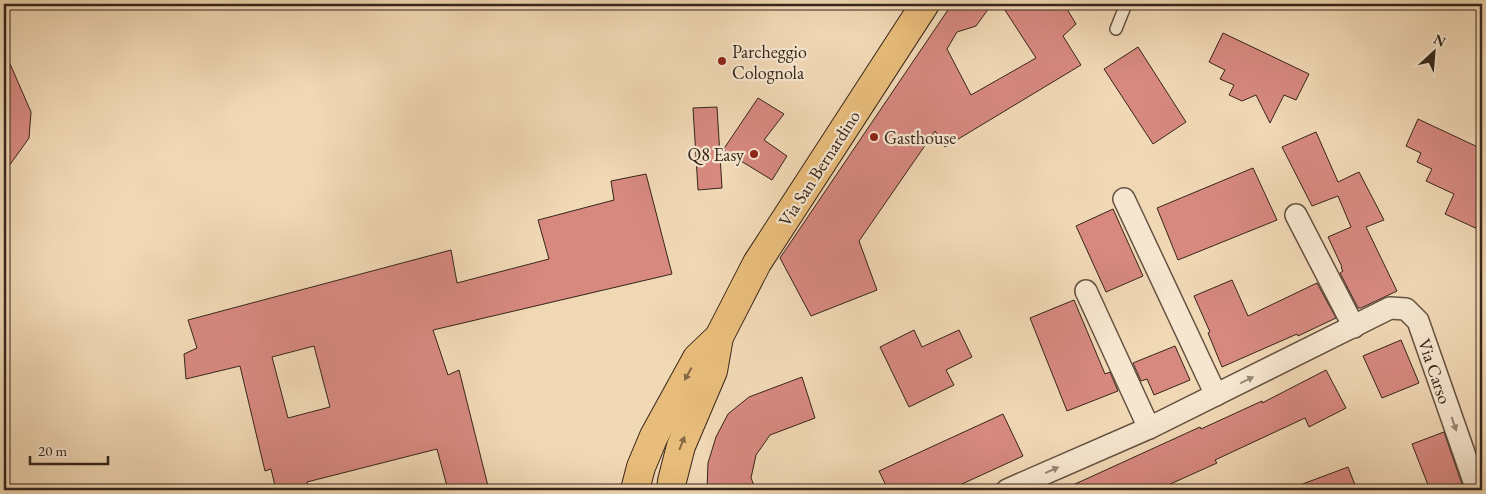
<svg xmlns="http://www.w3.org/2000/svg" width="1486" height="494" font-family="'EB Garamond',serif">
	<style>
		.building { fill: #d78980; stroke: #36251a; fill-rule: evenodd }
		.lines { fill: none; stroke-linecap: round; stroke-linejoin: round }
		.service-casing { stroke: #655241; stroke-width: 14 }
		.minor-casing { stroke: #655241; stroke-width: 24 }
		.primary-casing { stroke: #36251a; stroke-width: 30 }
		.service { stroke: #f6e6cf; stroke-width: 11 }
		.minor { stroke: #f6e6cf; stroke-width: 21 }
		.primary { stroke: #e8bc7a; stroke-width: 28 }
		.oneway { fill: #866945 }
		.oneway2 { fill: #968674 }
		.poi-dot { fill: #8f2418; stroke: #f6e6cf; stroke-width: 2 }
		.labels { text-anchor: middle; dominant-baseline: central; stroke-width: 4.5; stroke-linejoin: round; paint-order: stroke }
		.poi-label { font-size: 18px; fill: #36251a; stroke: #f6e6cf; text-anchor: start }
		.street-label { font-size: 18px; fill: #36251a; stroke: #f6e6cf }
	</style>
	<rect width="100%" height="100%" fill="#f1d8b5"/>
	<filter id="stains"><feTurbulence type="fractalNoise" baseFrequency=".004" numOctaves="4"/><feColorMatrix values="0 0 0 0 .2 0 0 0 0 .09 0 0 0 0 .02 0 0 0 .5 -.17"/></filter>
	<radialGradient id="worn" r=".72"><stop offset=".6" stop-color="#630" stop-opacity="0"/><stop offset="1" stop-color="#630" stop-opacity=".3"/></radialGradient>
	<g class="building">
		<path d="M 952,4 L 992,4 L 976,26 L 957,32 L 947,49 L 971,95 L 1036,58 L 1001,4 L 1064,4 L 1076,24 L 1063,36 L 1081,65 L 945,147 L 935,131 L 859,241 L 877,290 L 811,316 L 780,258 Z"/>
		<path d="M 1223,33 L 1309,74 L 1296,100 L 1284,95 L 1270,123 L 1256,95 L 1242,101 L 1229,95 L 1234,85 L 1220,79 L 1225,70 L 1209,62 Z"/>
		<path d="M 1138,47 L 1186,122 L 1153,144 L 1104,69 Z"/>
		<path d="M 4,50 L 31,112 L 29,138 L 4,173 Z"/>
		<path d="M 758,98 L 784,114 L 764,140 L 787,156 L 772,180 L 723,150 Z"/>
		<path d="M 717,107 L 722,188 L 698,190 L 693,108 Z"/>
		<path d="M 1418,119 L 1482,149 L 1482,231 L 1445,214 L 1454,194 L 1426,181 L 1432,169 L 1417,162 L 1421,153 L 1406,146 Z"/>
		<path d="M 1316,132 L 1338,182 L 1359,172 L 1384,220 L 1366,227 L 1397,291 L 1361,308 L 1358,308 L 1340,273 L 1343,271 L 1341,268 L 1342,267 L 1328,237 L 1351,227 L 1338,196 L 1312,206 L 1282,147 Z"/>
		<path d="M 1253,168 L 1277,220 L 1178,260 L 1157,208 Z"/>
		<path d="M 646,174 L 672,274 L 433,330 L 448,375 L 459,370 L 489,490 L 448,490 L 437,449 L 307,482 L 309,490 L 276,490 L 271,469 L 265,471 L 240,366 L 186,379 L 184,354 L 197,348 L 188,320 L 451,250 L 457,283 L 549,259 L 538,220 L 614,200 L 611,181 ZM 314,346 L 330,407 L 288,418 L 272,357 Z"/>
		<path d="M 1113,209 L 1143,276 L 1106,292 L 1076,226 Z"/>
		<path d="M 1232,280 L 1248,316 L 1317,283 L 1336,318 L 1298,336 L 1297,334 L 1222,367 L 1208,333 L 1210,332 L 1194,296 Z"/>
		<path d="M 1074,300 L 1105,374 L 1110,372 L 1118,391 L 1067,411 L 1030,318 Z"/>
		<path d="M 914,330 L 922,347 L 959,330 L 972,357 L 946,370 L 954,385 L 909,407 L 880,347 Z"/>
		<path d="M 1401,340 L 1419,383 L 1382,398 L 1363,356 Z"/>
		<path d="M 1175,346 L 1190,380 L 1154,395 L 1147,379 L 1141,381 L 1133,363 Z"/>
		<path d="M 1326,370 L 1346,408 L 1309,427 L 1305,418 L 1215,460 L 1217,463 L 1157,490 L 1062,490 L 1200,427 L 1201,429 L 1262,401 L 1262,403 Z"/>
		<path d="M 802,377 L 815,418 L 770,435 L 756,455 L 751,478 L 756,490 L 707,490 L 708,463 L 716,437 L 728,414 L 749,397 Z"/>
		<path d="M 1003,414 L 1023,456 L 949,490 L 888,490 L 879,471 Z"/>
		<path d="M 1444,432 L 1464,490 L 1430,490 L 1412,444 Z"/>
		<path d="M 1348,467 L 1357,490 L 1292,490 L 1292,488 Z"/>
	</g>
	<g class="lines">
		<g class="service-casing">
			<path id="service" d="M 1116,29 L 1126,4"/>
		</g>
		<g class="minor-casing">
			<g id="minor">
				<path d="M 1124,199 L 1216,395"/>
				<path d="M 1296,215 L 1354,327"/>
				<path d="M 1086,291 L 1149,428"/>
				<path d="M 1007,490 L 1149,428 L 1390,308 L 1406,309 L 1418,321 L 1477,490"/>
			</g>
		</g>
		<g class="primary-casing">
			<g id="primary">
				<path d="M 635,490 L 641,467 L 654,436 L 697,358 L 719,337"/>
				<path d="M 671,490 L 672,481 L 681,446 L 713,371 L 719,337 L 757,263 L 925,4"/>
			</g>
		</g>
		<use href="#service" class="service"/>
		<use href="#minor" class="minor"/>
		<use href="#primary" class="primary"/>
	</g>
	<defs><path id="oneway-solid" d="M-6-.8H1V-3.2L6.5 0L1 3.2V.8H-6Z" transform="scale(1.25)"/></defs>
	<g class="oneway">
		<use href="#oneway-solid" transform="translate(688 374) rotate(119)"/>
		<use href="#oneway-solid" transform="translate(682 443) rotate(-69)"/>
	</g>
	<g class="oneway2">
		<use href="#oneway-solid" transform="translate(1247 380) rotate(-26)"/>
		<use href="#oneway-solid" transform="translate(1454 424) rotate(71)"/>
		<use href="#oneway-solid" transform="translate(1052 470) rotate(-24)"/>
	</g>
	<g class="poi-dot">
		<circle cx="722" cy="61" r="5"/>
		<circle cx="874" cy="137" r="5"/>
		<circle cx="754" cy="154" r="5"/>
	</g>
	<g class="labels">
		<g class="poi-label">
			<text x="732" y="51">Parcheggio<tspan x="732" dy="21">Colognola</tspan></text>
			<text x="884" y="137">Gasthouse</text>
			<text x="744" y="154" text-anchor="end">Q8 Easy</text>
		</g>
		<g class="street-label">
			<text transform="translate(819 168) rotate(-57)">Via San Bernardino</text>
			<text transform="translate(1435 371) rotate(71)">Via Carso</text>
		</g>
	</g>
	<rect width="1486" height="494" fill="none" stroke="#f1d8b5" stroke-width="20"/>
	<rect x="5" y="5" width="1476" height="484" fill="none" stroke="#36251a" stroke-width="2.5"/>
	<rect x="10" y="10" width="1466" height="474" fill="none" stroke="#36251a"/>
	<g transform="translate(1434 52) rotate(26)" stroke="#f6e6cf" stroke-width="4" paint-order="stroke">
	<path d="M0-4L9 19L0 12L-9 19Z" fill="#36251a"/>
	<text y="-8" font-size="14" font-weight="bold" text-anchor="middle" fill="#36251a">N</text>
	</g>
	<path d="M30 456v8h78v-8" fill="none" stroke="#36251a" stroke-width="2.5"/>
	<text x="38" y="456" font-size="15" fill="#36251a" stroke="#f6e6cf" stroke-width="4" paint-order="stroke">20 m</text>
	<rect width="100%" height="100%" filter="url(#stains)"/>
	<rect width="100%" height="100%" fill="url(#worn)"/>
</svg>
